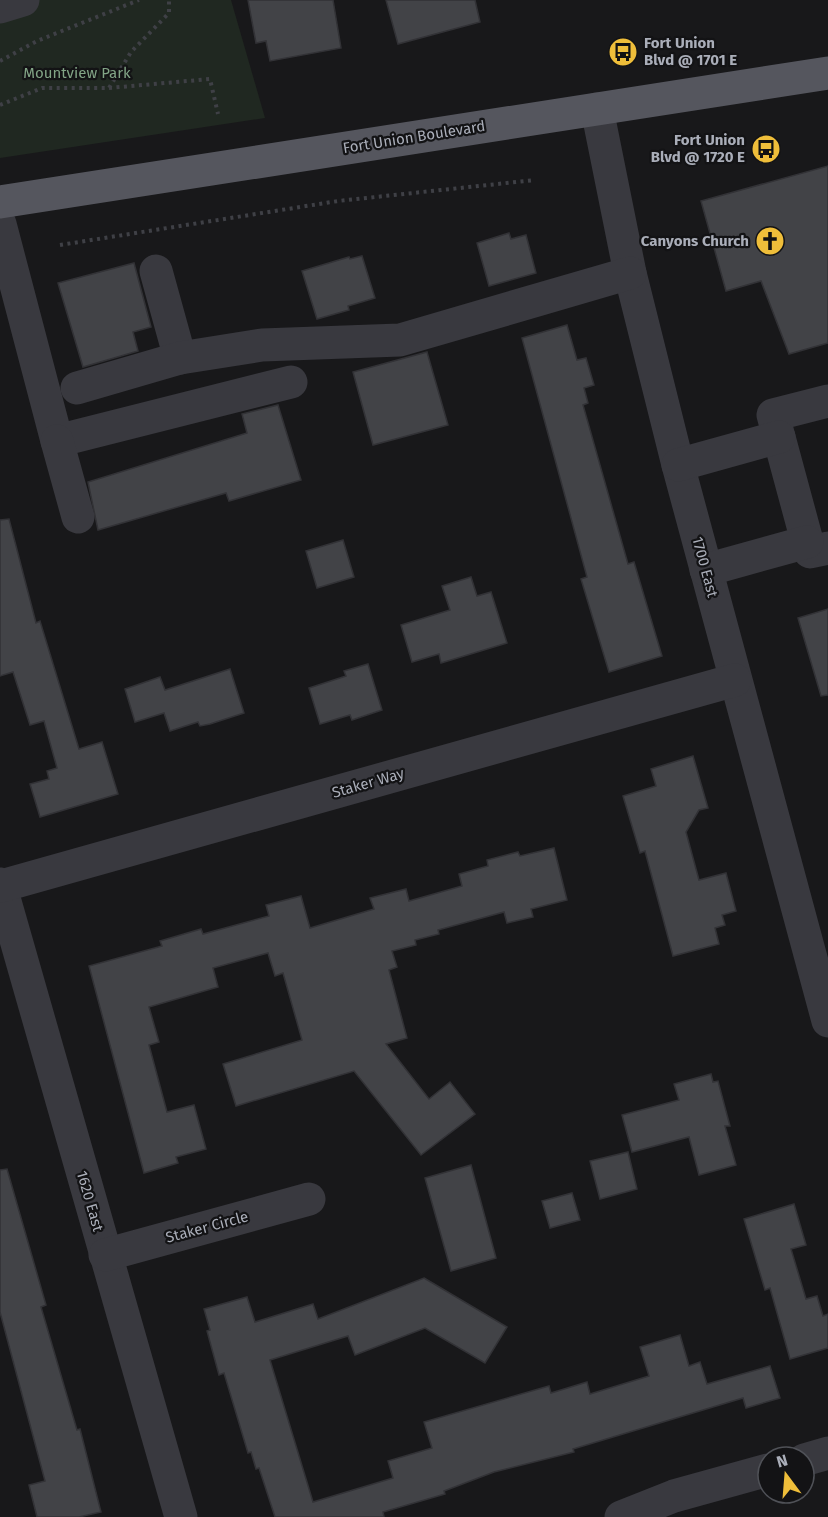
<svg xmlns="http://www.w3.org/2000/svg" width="828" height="1517" font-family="'Fira Sans',sans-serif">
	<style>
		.green { fill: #202821 }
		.building { fill: #424347; stroke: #323236; stroke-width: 1.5 }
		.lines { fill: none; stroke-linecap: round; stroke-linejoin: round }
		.path { stroke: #3f4046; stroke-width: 4; stroke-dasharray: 3 4.5; stroke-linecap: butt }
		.minor { stroke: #39393f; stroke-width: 33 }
		.major { stroke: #55565e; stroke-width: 33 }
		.labels { text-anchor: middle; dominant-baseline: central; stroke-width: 4.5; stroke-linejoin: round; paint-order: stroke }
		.poi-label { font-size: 15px; font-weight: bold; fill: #aaaeb9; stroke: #131315; text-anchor: end }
		.park-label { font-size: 15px; fill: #82a486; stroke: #131315 }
		.street-label { font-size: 15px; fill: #aaaeb9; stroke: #131315 }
	</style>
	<rect width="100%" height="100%" fill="#18181a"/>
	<path class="green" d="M 0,0 L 231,0 L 265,118 L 0,158 Z"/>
	<g class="building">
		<path d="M 248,0 L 333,0 L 341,48 L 270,61 L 266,41 L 256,43 Z"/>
		<path d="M 386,0 L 475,0 L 480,22 L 398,44 Z"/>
		<path d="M 828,166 L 828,343 L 789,354 L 761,281 L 726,291 L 701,201 Z"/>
		<path d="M 509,233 L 511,239 L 526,235 L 536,273 L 489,286 L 477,243 Z"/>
		<path d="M 362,256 L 375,298 L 348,306 L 349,310 L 317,319 L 302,271 L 349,257 L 350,259 Z"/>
		<path d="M 134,263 L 151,327 L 133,332 L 138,351 L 83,367 L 58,283 Z"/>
		<path d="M 567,325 L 577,360 L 586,358 L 594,385 L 584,388 L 588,403 L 583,405 L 628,564 L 634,562 L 662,656 L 609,672 L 581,579 L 587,577 L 522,338 Z"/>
		<path d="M 427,352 L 448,425 L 373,445 L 353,372 Z"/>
		<path d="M 278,405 L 301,480 L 229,501 L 226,493 L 98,530 L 88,482 L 247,433 L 242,414 Z"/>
		<path d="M 9,519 L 36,623 L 40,621 L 79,749 L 102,742 L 118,794 L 40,817 L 30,784 L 49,779 L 47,771 L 57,768 L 44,721 L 30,725 L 13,672 L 0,676 L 0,520 Z"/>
		<path d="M 343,540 L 354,577 L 317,588 L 306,551 Z"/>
		<path d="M 471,577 L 477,596 L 491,592 L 507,643 L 441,663 L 439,654 L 412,662 L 401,625 L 450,610 L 442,586 Z"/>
		<path d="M 828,609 L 828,695 L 821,696 L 798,618 Z"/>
		<path d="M 368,664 L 382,710 L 352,720 L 350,715 L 320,724 L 309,688 L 346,676 L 344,671 Z"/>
		<path d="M 230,669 L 244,713 L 210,724 L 200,726 L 198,722 L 170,731 L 164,713 L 135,722 L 125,689 L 160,677 L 165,690 Z"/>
		<path d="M 693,756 L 708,808 L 699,810 L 686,832 L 699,880 L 726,873 L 736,911 L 722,915 L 725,925 L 715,928 L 719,944 L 673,956 L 645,851 L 640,853 L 623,796 L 656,786 L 651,769 Z"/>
		<path d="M 554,848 L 567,900 L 531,909 L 533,917 L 507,923 L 504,912 L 438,930 L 439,934 L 415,940 L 416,945 L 392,951 L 397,967 L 389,970 L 407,1038 L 386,1044 L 429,1099 L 450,1082 L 475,1114 L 421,1155 L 354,1071 L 236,1106 L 223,1064 L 302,1040 L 283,973 L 275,976 L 268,953 L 213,968 L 218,987 L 149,1007 L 159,1042 L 149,1045 L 167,1112 L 194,1105 L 206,1149 L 176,1157 L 178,1163 L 144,1173 L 89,966 L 162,946 L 160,941 L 201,929 L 203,934 L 269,916 L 266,905 L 301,896 L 310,928 L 374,909 L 370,898 L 406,889 L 409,901 L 462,886 L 459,874 L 488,866 L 487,860 L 518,852 L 520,856 Z"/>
		<path d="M 711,1074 L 713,1082 L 718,1081 L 730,1126 L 725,1126 L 736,1165 L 699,1175 L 689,1137 L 632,1152 L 622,1115 L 679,1100 L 674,1084 Z"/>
		<path d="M 628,1152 L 637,1189 L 600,1199 L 590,1161 Z"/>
		<path d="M 471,1165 L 496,1258 L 451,1271 L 425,1178 Z"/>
		<path d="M 7,1169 L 46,1305 L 41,1307 L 77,1430 L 80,1429 L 101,1512 L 79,1517 L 37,1517 L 29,1485 L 45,1481 L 0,1312 L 0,1170 Z"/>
		<path d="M 572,1193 L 580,1220 L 550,1228 L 542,1201 Z"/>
		<path d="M 794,1204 L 806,1245 L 791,1249 L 806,1299 L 817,1296 L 823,1316 L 828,1314 L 828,1348 L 790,1359 L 770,1288 L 765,1290 L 744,1219 Z"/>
		<path d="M 424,1278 L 507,1327 L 485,1363 L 425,1328 L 355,1355 L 348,1336 L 270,1360 L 313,1502 L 393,1478 L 388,1461 L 432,1448 L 424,1422 L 549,1386 L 551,1393 L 587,1382 L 590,1394 L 649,1376 L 640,1347 L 680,1335 L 689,1366 L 700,1362 L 707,1384 L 770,1366 L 780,1398 L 746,1408 L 743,1398 L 573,1449 L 574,1452 L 494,1472 L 444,1491 L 445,1494 L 383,1512 L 384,1517 L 275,1517 L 259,1468 L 256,1469 L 251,1452 L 248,1453 L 224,1373 L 219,1375 L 207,1331 L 210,1330 L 204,1309 L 247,1297 L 255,1322 L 313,1304 L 318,1319 Z"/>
	</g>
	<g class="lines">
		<g class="path">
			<path d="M 0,61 L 37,41 L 139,0"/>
			<path d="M 109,88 L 210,79 L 218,114"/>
			<path d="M 0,105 L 42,88 L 109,88 L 131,52 L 169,13 L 169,0"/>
			<path d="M 60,245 L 338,201 L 535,180"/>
		</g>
		<g class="minor">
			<path d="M 0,7 L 23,0"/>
			<path d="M 597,109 L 630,273 L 678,465 L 828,1021"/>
			<path d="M 0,224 L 57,441 L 291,382"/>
			<path d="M 156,271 L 180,358"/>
			<path d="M 77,388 L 180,358 L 262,345 L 400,340 L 630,273"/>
			<path d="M 828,401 L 773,415 L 810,552 L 828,548"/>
			<path d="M 57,441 L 78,517"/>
			<path d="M 678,465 L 779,437"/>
			<path d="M 706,570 L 807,542"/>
			<path d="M 0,884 L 181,1517"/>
			<path d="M 1,886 L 735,680"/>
			<path d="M 105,1255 L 309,1199"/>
			<path d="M 804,1460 L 828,1453"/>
			<path d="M 621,1517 L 674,1496 L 768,1470"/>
		</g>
		<path class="major" d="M 0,202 L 828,73"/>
	</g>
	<defs>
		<g id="bus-disc" transform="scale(1.5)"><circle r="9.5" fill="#efbe3a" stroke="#131315"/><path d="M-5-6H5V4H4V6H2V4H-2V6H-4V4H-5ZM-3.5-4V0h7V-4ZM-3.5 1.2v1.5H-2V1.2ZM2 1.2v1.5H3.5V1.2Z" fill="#111"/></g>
		<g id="church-disc" transform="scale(1.5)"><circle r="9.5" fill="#efbe3a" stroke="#131315"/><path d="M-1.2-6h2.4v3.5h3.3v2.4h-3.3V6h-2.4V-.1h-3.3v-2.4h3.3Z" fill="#111"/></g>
	</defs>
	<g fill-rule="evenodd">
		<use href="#bus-disc" x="623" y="52"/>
		<use href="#bus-disc" x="766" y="149"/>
		<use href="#church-disc" x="770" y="241"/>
	</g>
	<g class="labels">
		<g class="poi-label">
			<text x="644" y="43" text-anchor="start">Fort Union<tspan x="644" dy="17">Blvd @ 1701 E</tspan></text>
			<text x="745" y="140">Fort Union<tspan x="745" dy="17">Blvd @ 1720 E</tspan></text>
			<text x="749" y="241">Canyons Church</text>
		</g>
		<g class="park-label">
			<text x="77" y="73">Mountview Park</text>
		</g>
		<g class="street-label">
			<text transform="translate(414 137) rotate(-9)">Fort Union Boulevard</text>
			<text transform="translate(705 567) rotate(75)">1700 East</text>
			<text transform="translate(368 783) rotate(-16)">Staker Way</text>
			<text transform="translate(90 1201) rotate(74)">1620 East</text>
			<text transform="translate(207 1227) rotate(-15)">Staker Circle</text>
		</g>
	</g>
	<g transform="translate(786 1475) rotate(344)"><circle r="28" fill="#131315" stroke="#4f5157" stroke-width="1.5"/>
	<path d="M0-4.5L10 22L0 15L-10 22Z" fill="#efbe3a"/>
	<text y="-9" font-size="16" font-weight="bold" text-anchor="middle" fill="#aaaeb9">N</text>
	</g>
</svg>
